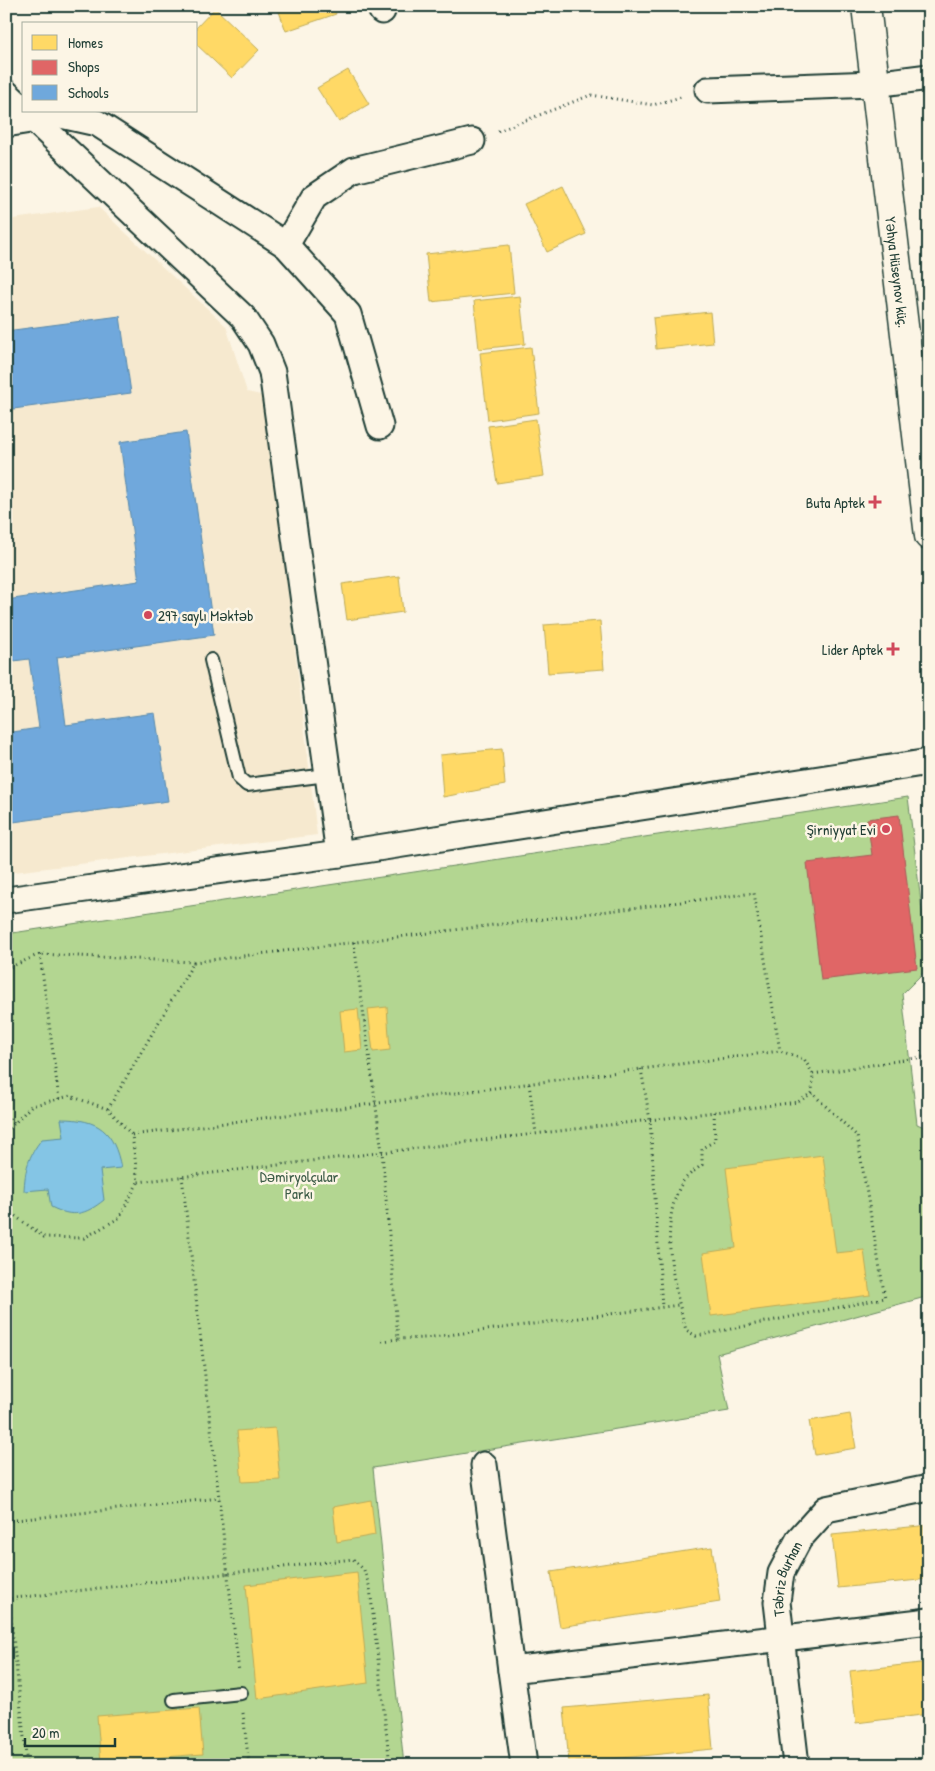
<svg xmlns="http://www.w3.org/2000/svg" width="935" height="1771" font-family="'Patrick Hand',sans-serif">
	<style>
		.built { fill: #f6e9cf }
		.green { fill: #b3d691; stroke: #698a62 }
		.water { fill: #84c5e5; stroke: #5c8f9e }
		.homes { fill: #ffd966; stroke: #bcaa57 }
		.shops { fill: #e06666; stroke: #a65a57 }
		.schools { fill: #6fa8dc; stroke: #5788aa }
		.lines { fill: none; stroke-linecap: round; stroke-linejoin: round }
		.lane-casing { stroke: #1f3d34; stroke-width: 16 }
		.street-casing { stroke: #1f3d34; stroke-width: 29 }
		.secondary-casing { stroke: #1f3d34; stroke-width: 31 }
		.path { stroke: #1f3d34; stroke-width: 3; stroke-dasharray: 1 4; stroke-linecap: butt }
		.lane { stroke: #fcf5e5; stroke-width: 12 }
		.street { stroke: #fcf5e5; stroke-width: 25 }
		.secondary { stroke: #fcf5e5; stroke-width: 28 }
		.poi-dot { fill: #d1495b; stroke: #fcf5e5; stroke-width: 2 }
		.labels { text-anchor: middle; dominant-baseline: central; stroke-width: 5; stroke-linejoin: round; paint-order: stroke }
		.street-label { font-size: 15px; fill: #1f3d34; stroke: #fcf5e5 }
		.poi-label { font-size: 15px; fill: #1f3d34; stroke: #fcf5e5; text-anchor: end }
		.park-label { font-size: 15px; fill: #3d5c47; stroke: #fcf5e5 }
	</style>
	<rect width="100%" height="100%" fill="#fcf5e5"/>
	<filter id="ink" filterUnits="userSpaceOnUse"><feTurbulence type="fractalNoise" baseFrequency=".02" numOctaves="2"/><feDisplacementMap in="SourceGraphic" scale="10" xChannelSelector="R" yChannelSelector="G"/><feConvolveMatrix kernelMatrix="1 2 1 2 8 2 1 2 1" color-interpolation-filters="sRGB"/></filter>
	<g filter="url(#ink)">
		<path class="built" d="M 98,207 L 226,326 L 247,392 L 265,396 L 317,835 L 6,873 L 6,220 Z"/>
		<path class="green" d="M 908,797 L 929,967 L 902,994 L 917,1124 L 929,1129 L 929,1296 L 717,1354 L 729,1411 L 373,1468 L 404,1765 L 6,1765 L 6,934 Z"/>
		<path class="water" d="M 61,1119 C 99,1119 114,1131 121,1168 L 100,1170 L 104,1200 C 85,1215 73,1218 51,1207 L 48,1189 L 24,1191 C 25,1170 28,1156 42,1139 L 64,1137 Z"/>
		<g class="homes">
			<path d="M 277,6 L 333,6 L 336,14 L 286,31 Z"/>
			<path d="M 215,8 L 259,50 L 232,78 L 196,44 L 196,28 Z"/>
			<path d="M 348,70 L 369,104 L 339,122 L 317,88 Z"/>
			<path d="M 563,186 L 586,234 L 547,252 L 524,204 Z"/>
			<path d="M 509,245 L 514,293 L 431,302 L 426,254 Z"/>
			<path d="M 520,296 L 525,344 L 479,349 L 474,301 Z"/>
			<path d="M 710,312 L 713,343 L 656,349 L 653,318 Z"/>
			<path d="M 531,347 L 539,413 L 488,420 L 480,353 Z"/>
			<path d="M 536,419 L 544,476 L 497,483 L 488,426 Z"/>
			<path d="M 399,576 L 403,612 L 347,620 L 342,584 Z"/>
			<path d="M 600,621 L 604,669 L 548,673 L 544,625 Z"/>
			<path d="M 502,749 L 505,785 L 443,797 L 440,755 Z"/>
			<path d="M 387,1007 L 390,1050 L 373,1052 L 368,1009 Z"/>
			<path d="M 358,1009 L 362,1050 L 344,1052 L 340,1011 Z"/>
			<path d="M 823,1155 L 836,1253 L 864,1250 L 870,1295 L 711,1316 L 703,1253 L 736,1248 L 726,1168 Z"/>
			<path d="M 850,1414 L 856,1448 L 815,1455 L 809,1421 Z"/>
			<path d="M 275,1428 L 280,1480 L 242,1482 L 237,1431 Z"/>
			<path d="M 371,1500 L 375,1535 L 337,1542 L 333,1507 Z"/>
			<path d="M 929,1525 L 929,1579 L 838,1588 L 832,1535 Z"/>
			<path d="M 712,1547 L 720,1602 L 560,1627 L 551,1572 Z"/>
			<path d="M 357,1572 L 368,1683 L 257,1699 L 246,1585 Z"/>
			<path d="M 929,1662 L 929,1714 L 856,1723 L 850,1671 Z"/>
			<path d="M 708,1695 L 713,1749 L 569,1763 L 564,1708 Z"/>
			<path d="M 199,1708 L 203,1754 L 101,1762 L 97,1716 Z"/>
		</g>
		<path class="shops" d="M 899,815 L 917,968 L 821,980 L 807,863 L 872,855 L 867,819 Z"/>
		<g class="schools">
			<path d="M 120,316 L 131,393 L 6,410 L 6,331 Z"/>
			<path d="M 186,432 L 214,635 L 57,657 L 66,725 L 155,713 L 168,801 L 6,823 L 6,733 L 39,728 L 29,659 L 6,662 L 6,600 L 139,581 L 120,442 Z"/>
		</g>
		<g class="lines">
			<g class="lane-casing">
				<g id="lane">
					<path d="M 211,660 L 239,778 L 247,785 L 327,775"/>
					<path d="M 174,1700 L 241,1693"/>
				</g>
			</g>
			<g class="street-casing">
				<g id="street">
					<path d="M 382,6 L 382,11"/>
					<path d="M 708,90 L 874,84 L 929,77"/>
					<path d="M 6,93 L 24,110"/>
					<path d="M 25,111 L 243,317 L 261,344 L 272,372 L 339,854"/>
					<path d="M 6,124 L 61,115 L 97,123 L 286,245 L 348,314 L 380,426"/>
					<path d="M 286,245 L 314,197 L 354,170 L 472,141"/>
					<path d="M 6,900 L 339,854 L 929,762"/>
					<path d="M 484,1465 L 511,1670"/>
					<path d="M 524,1765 L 511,1670 L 929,1621"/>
					<path id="s1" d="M 796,1765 L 777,1602 L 781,1573 L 799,1539 L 826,1509 L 929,1488"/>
				</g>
			</g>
			<g class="secondary-casing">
				<g id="secondary">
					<path id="s2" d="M 866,6 L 929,536"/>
				</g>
			</g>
			<g class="path">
				<path d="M 498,131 L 591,95 L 653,105 L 681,97"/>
				<path d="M 354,942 L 382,1152 L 398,1339 L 425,1338 L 679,1305"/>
				<path d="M 40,954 L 59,1099"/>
				<path d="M 6,969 L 40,954 L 194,962"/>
				<path d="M 641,1069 L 650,1120 L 662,1307"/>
				<path d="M 813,1074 L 929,1056"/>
				<path d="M 529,1084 L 536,1133"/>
				<path d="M 108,1109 L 194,962 L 754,893 L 780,1051"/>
				<path d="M 714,1112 L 715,1141 L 702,1148 L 702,1165 C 696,1170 686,1176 682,1183 C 658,1226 674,1285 686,1330 L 696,1336 L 885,1298 L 857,1136 L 812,1093"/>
				<path d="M 6,1115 L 14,1123"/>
				<path d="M 6,1132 L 31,1106 L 70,1096 L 108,1109 L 132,1135 L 138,1182 L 119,1218 L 84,1238 L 44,1237 L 11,1213 L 6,1202"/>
				<path d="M 132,1135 L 780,1051 L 804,1059 L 813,1074 L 812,1093 L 798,1102 L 138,1182"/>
				<path d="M 182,1176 L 239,1672"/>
				<path d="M 382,1341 L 398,1339"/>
				<path d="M 6,1521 L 220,1498"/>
				<path d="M 6,1572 L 27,1765"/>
				<path d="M 6,1599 L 353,1559 L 364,1570 L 370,1588 L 390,1765"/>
				<path d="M 243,1713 L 249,1765"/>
			</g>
			<use href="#lane" class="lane"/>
			<use href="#street" class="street"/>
			<use href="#secondary" class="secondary"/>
		</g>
	</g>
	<g class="poi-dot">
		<path d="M872.5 494.5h5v5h5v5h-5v5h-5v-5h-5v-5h5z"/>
		<circle cx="148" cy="615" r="5"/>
		<path d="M890.5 641.5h5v5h5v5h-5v5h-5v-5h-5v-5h5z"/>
		<circle cx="886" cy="829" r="5"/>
	</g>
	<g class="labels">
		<g class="street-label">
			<text stroke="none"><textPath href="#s2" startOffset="268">Yəhya Hüseynov küç.</textPath></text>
			<text stroke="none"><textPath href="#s1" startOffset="189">Təbriz Burhan</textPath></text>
		</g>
		<g class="poi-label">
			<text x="865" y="502">Buta Aptek</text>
			<text x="158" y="615" text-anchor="start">297 saylı Məktəb</text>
			<text x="883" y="649">Lider Aptek</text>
			<text x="876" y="829">Şirniyyat Evi</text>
		</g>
		<g class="park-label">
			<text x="299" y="1176">Dəmiryolçular<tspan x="299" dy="17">Parkı</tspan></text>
		</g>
	</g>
	<rect width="935" height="1771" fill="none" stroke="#fcf5e5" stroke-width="25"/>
	<rect x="12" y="12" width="910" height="1746" fill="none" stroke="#1f3d34" stroke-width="2" filter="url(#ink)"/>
	<rect x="22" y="22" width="175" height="90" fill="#fcf5e5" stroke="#a4ab9e"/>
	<rect x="32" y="35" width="25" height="15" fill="#ffd966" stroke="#a4ab9e"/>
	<text x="68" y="48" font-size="15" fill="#1f3d34">Homes</text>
	<rect x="32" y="60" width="25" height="15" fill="#e06666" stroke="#a4ab9e"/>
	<text x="68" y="72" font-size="15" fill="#1f3d34">Shops</text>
	<rect x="32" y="85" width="25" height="15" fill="#6fa8dc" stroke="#a4ab9e"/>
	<text x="68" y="98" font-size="15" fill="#1f3d34">Schools</text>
	<path d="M25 1738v8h90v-8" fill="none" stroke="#1f3d34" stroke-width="2.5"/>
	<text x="32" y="1738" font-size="15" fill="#1f3d34" stroke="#fcf5e5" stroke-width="4" paint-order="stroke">20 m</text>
</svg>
